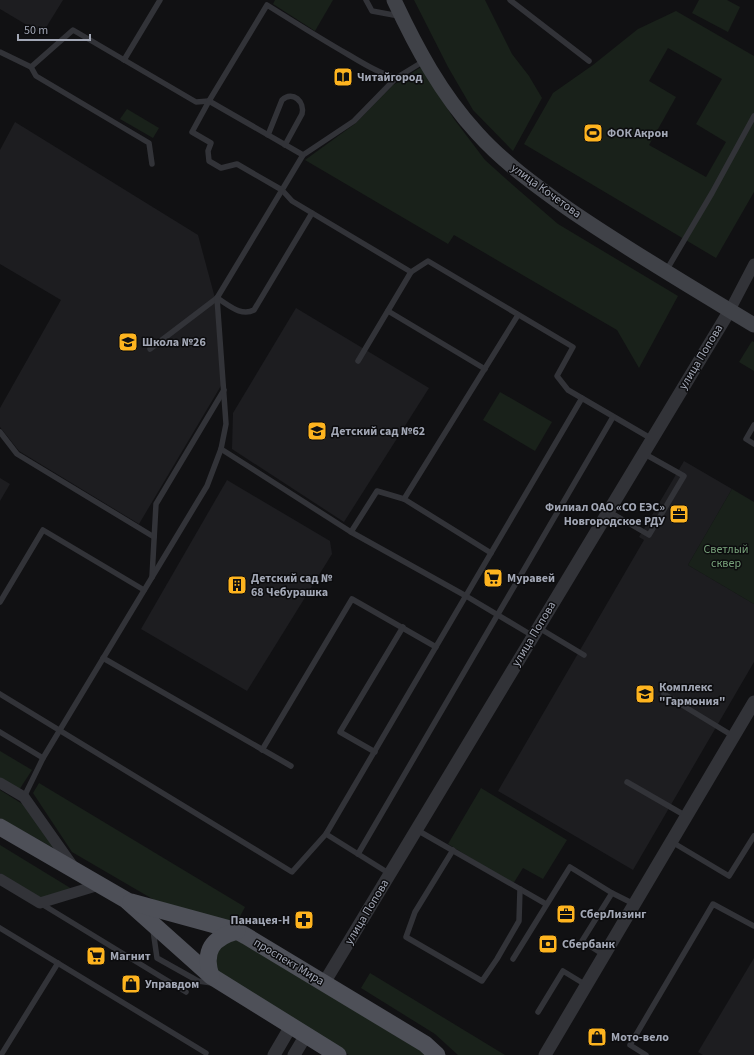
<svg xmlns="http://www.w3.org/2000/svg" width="754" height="1055" font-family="'Source Sans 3',sans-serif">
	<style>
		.built { fill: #1d1d20 }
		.green { fill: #19211a; fill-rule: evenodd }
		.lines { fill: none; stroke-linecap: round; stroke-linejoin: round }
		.service { stroke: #323338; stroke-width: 5.5 }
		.minor { stroke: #323338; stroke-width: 11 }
		.tertiary { stroke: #323338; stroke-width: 13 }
		.secondary { stroke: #404248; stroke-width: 15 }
		.primary { stroke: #4e5058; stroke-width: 17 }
		.labels { text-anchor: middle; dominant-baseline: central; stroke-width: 3; stroke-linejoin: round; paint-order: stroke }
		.poi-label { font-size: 12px; font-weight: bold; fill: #a2a7b5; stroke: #0c0c0e; text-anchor: start }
		.street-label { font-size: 12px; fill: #a2a7b5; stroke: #0c0c0e }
		.park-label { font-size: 12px; fill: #77a17a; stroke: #0c0c0e }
	</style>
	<rect width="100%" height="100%" fill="#111113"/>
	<g class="built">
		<path d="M 0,0 L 63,0 L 42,34 L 0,9 Z"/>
		<path d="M 15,122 L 198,235 L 215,298 L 222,384 L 139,524 L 19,451 L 0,427 L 0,408 L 61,300 L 0,264 L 0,150 Z"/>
		<path d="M 296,308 L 429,388 L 344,522 L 232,449 L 233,413 Z"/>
		<path d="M 684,461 L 732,489 L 688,565 L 754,604 L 754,662 L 633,870 L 498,791 L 644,540 L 639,537 Z"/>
		<path d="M 0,478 L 10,484 L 0,501 Z"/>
		<path d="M 227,480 L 330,541 L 332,554 L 247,691 L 141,629 Z"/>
		<path d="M 754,958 L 754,1055 L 703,1055 L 698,1052 Z"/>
	</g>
	<g class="green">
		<path d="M 275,0 L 333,0 L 315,31 L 273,4 Z"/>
		<path d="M 414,0 L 485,0 L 512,54 L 529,76 L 542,98 L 513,151 L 473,110 L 448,67 Z"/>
		<path d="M 699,0 L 727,0 L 740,7 L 728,32 L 692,13 Z"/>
		<path d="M 676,11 L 754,56 L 754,192 L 716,258 L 524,144 L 553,93 L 593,65 L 638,29 ZM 668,48 L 722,79 L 696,124 L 726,142 L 706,177 L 649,145 L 676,97 L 649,81 Z"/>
		<path d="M 421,67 L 454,119 L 485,160 L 514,186 L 558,224 L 678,296 L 639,368 L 617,330 L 454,235 L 448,244 L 305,160 L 356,123 L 392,86 Z"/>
		<path d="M 127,109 L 159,128 L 153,138 L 120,119 Z"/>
		<path d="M 752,341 L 754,342 L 754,371 L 739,362 Z"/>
		<path d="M 500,392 L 552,422 L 535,451 L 483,420 Z"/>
		<path d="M 732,489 L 754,502 L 754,604 L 688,565 Z"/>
		<path d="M 0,751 L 32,770 L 19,790 L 0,779 Z"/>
		<path d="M 39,783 L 245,907 L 236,924 L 168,908 L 72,852 L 33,793 Z"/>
		<path d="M 481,788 L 567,840 L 543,879 L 523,868 L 513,884 L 448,844 Z"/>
		<path d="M 0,790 L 24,805 L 57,850 L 0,818 Z"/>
		<path d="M 0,845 L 72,889 L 41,898 L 0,873 Z"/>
		<path d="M 235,937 L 427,1055 L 349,1055 L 217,975 L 215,949 Z"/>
		<path d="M 370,973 L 505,1055 L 458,1055 L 435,1034 L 361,988 Z"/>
	</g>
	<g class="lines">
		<g class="service">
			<path d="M 366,0 L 372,11 L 399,16"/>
			<path d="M 510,0 L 589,61"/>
			<path d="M 0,52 L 31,67 L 36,76 L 149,143 L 152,164"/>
			<path d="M 124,60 L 160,0"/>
			<path d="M 424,61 L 396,78 L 354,121 L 303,155 L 282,190 L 292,201 L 411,272 L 428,261 L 573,347 L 557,376 L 568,390 L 652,439"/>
			<path d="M 31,67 L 73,30 L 196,102 L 209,101"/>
			<path d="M 268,135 L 282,100 C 293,90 305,102 302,114 L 285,145"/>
			<path d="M 303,155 L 209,101 L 267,5 C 294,22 321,39 349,55 C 364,64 379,73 396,78"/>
			<path d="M 666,271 L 712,193 L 754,116"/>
			<path d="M 217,298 C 229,305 241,317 254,310 L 312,213"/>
			<path d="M 388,311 L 485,369"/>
			<path d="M 150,349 L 217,298 L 282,190 L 237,164 L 221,168 L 209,161 L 208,151 L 211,143 L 192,132 L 209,101"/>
			<path d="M 358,361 L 411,272"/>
			<path d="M 754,425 L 746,439 L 754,444"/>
			<path d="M 0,432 L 17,454 L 154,537"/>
			<path d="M 221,449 L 351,532 L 466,596 L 533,636"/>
			<path d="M 608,511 L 649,535 L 684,476 L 643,453"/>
			<path d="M 351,532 L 377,491 L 404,499"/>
			<path d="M 491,553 L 404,499 L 518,315"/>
			<path d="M 152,577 L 156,504 L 224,390"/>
			<path d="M 0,602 L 43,530 L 144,590"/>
			<path d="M 539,628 L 584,655"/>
			<path d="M 103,658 L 291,766"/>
			<path d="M 0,694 L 292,872 L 326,834 L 582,398"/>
			<path d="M 664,694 L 733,736"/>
			<path d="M 0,732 L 43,758"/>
			<path d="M 262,750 L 352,599 L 436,647"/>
			<path d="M 375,752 L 340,732 L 403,627"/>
			<path d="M 627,782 L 686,816"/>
			<path d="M 24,797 L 43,758 L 207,486 L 221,449 L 226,424 L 217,298"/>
			<path d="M 417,830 L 546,904"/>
			<path d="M 326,834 L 390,874"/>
			<path d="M 672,842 L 729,876 L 754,836"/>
			<path d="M 453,850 L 415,912 L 406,937 L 482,981 L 497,959 L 519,921 L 520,889"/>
			<path d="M 358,854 L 613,417"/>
			<path d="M 40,903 L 186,992"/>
			<path d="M 0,928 L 206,1053"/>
			<path d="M 153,930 L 157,958 L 198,981 L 212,983"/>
			<path d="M 604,955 L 582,941 L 612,893"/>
			<path d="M 513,959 L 570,867 L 612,893 L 634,904"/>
			<path d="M 538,1012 L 563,971 L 586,985"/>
			<path d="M 1,1055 L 58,963"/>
			<path d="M 646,1055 L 630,1045 L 713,904 L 754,926"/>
		</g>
		<g class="minor">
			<path d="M 730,310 L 754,264"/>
			<path d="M 0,783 L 24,797 L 72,865"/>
			<path d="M 0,879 L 40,903 L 99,885"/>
		</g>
		<g class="tertiary">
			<path d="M 324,983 L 730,310"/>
			<path d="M 274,1055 L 291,1026"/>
			<path d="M 294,1055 L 306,1035"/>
			<path d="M 545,1055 L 754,702"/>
		</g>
		<path class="secondary" d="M 394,0 C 416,47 441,94 477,133 C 503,162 535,185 567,208 C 628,250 691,287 754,325"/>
		<g class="primary">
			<path d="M 0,827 L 126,900 L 211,976 L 338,1055"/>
			<path d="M 131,902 L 237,931 L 246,936 L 425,1044 L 437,1055"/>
			<path d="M 211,976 C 203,951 212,938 237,931"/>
		</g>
	</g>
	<defs>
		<g id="library-square" transform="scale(1)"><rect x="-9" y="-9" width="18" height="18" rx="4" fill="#feb41f" stroke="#0c0c0e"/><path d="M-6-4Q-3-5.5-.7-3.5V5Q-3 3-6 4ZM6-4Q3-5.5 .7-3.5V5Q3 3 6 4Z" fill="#111"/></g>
		<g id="stadium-square" transform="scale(1)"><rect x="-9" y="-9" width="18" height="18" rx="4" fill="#feb41f" stroke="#0c0c0e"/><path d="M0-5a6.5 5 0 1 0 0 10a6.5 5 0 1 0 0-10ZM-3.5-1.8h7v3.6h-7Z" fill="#111"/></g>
		<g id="school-square" transform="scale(1)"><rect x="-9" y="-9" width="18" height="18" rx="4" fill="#feb41f" stroke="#0c0c0e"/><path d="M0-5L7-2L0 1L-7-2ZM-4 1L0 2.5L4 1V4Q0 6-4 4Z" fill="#111"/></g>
		<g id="office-square" transform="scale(1)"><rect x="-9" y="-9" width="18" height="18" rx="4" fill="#feb41f" stroke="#0c0c0e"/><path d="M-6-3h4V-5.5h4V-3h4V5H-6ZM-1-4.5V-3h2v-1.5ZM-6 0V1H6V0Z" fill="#111"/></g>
		<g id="supermarket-square" transform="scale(1)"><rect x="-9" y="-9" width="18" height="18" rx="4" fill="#feb41f" stroke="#0c0c0e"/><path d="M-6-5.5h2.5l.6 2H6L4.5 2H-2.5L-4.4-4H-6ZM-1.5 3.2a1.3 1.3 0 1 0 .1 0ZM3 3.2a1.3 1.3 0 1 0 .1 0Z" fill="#111"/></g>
		<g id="building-square" transform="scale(1)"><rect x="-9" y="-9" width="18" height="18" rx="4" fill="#feb41f" stroke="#0c0c0e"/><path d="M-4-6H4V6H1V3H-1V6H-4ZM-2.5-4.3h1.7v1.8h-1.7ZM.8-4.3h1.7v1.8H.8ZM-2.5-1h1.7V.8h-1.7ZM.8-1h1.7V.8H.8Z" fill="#111"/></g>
		<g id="pharmacy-square" transform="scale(1)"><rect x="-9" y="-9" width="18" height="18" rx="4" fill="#feb41f" stroke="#0c0c0e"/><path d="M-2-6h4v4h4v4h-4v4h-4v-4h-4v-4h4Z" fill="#111"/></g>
		<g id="bank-square" transform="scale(1)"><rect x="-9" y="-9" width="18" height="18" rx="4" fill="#feb41f" stroke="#0c0c0e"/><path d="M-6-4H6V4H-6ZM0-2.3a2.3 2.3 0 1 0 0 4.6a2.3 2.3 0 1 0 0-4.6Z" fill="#111"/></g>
		<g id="shop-square" transform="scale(1)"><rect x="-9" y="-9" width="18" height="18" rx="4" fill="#feb41f" stroke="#0c0c0e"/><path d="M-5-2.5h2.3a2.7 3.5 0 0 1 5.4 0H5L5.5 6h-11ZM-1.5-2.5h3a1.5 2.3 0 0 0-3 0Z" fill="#111"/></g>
	</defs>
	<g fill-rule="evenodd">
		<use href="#library-square" x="343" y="77"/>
		<use href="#stadium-square" x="593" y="133"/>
		<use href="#school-square" x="128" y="342"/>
		<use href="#school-square" x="317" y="431"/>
		<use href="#office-square" x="679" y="514"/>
		<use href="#supermarket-square" x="493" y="578"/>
		<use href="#building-square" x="237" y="585"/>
		<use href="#school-square" x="645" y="694"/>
		<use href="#office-square" x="566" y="914"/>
		<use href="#pharmacy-square" x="304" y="920"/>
		<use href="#bank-square" x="548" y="944"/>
		<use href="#supermarket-square" x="96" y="956"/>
		<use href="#shop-square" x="131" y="984"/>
		<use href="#shop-square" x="597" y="1037"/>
	</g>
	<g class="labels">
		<g class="poi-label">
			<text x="357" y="77">Читайгород</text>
			<text x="607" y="133">ФОК Акрон</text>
			<text x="142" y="342">Школа №26</text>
			<text x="331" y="431">Детский сад №62</text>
			<text x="665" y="507" text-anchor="end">Филиал ОАО «СО ЕЭС»<tspan x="665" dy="14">Новгородское РДУ</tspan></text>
			<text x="251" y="578">Детский сад №<tspan x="251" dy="14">68 Чебурашка</tspan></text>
			<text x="507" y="578">Муравей</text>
			<text x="659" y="687">Комплекс<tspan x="659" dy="14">"Гармония"</tspan></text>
			<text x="580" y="914">СберЛизинг</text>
			<text x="290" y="920" text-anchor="end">Панацея-Н</text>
			<text x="562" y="944">Сбербанк</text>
			<text x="110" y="956">Магнит</text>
			<text x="145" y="984">Управдом</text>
			<text x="611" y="1037">Мото-вело</text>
		</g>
		<g class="street-label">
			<text transform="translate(546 191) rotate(36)">улица Кочетова</text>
			<text transform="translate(701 357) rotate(-59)">улица Попова</text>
			<text transform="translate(534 634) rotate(-59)">улица Попова</text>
			<text transform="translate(367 912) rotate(-59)">улица Попова</text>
			<text transform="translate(289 962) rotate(31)">проспект Мира</text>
		</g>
		<g class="park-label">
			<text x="726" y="549">Светлый<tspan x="726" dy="14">сквер</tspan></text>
		</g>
	</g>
	<path d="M18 34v6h72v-6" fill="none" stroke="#a2a7b5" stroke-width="2"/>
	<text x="24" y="34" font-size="12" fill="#a2a7b5" stroke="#0c0c0e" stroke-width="3" paint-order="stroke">50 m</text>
</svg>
